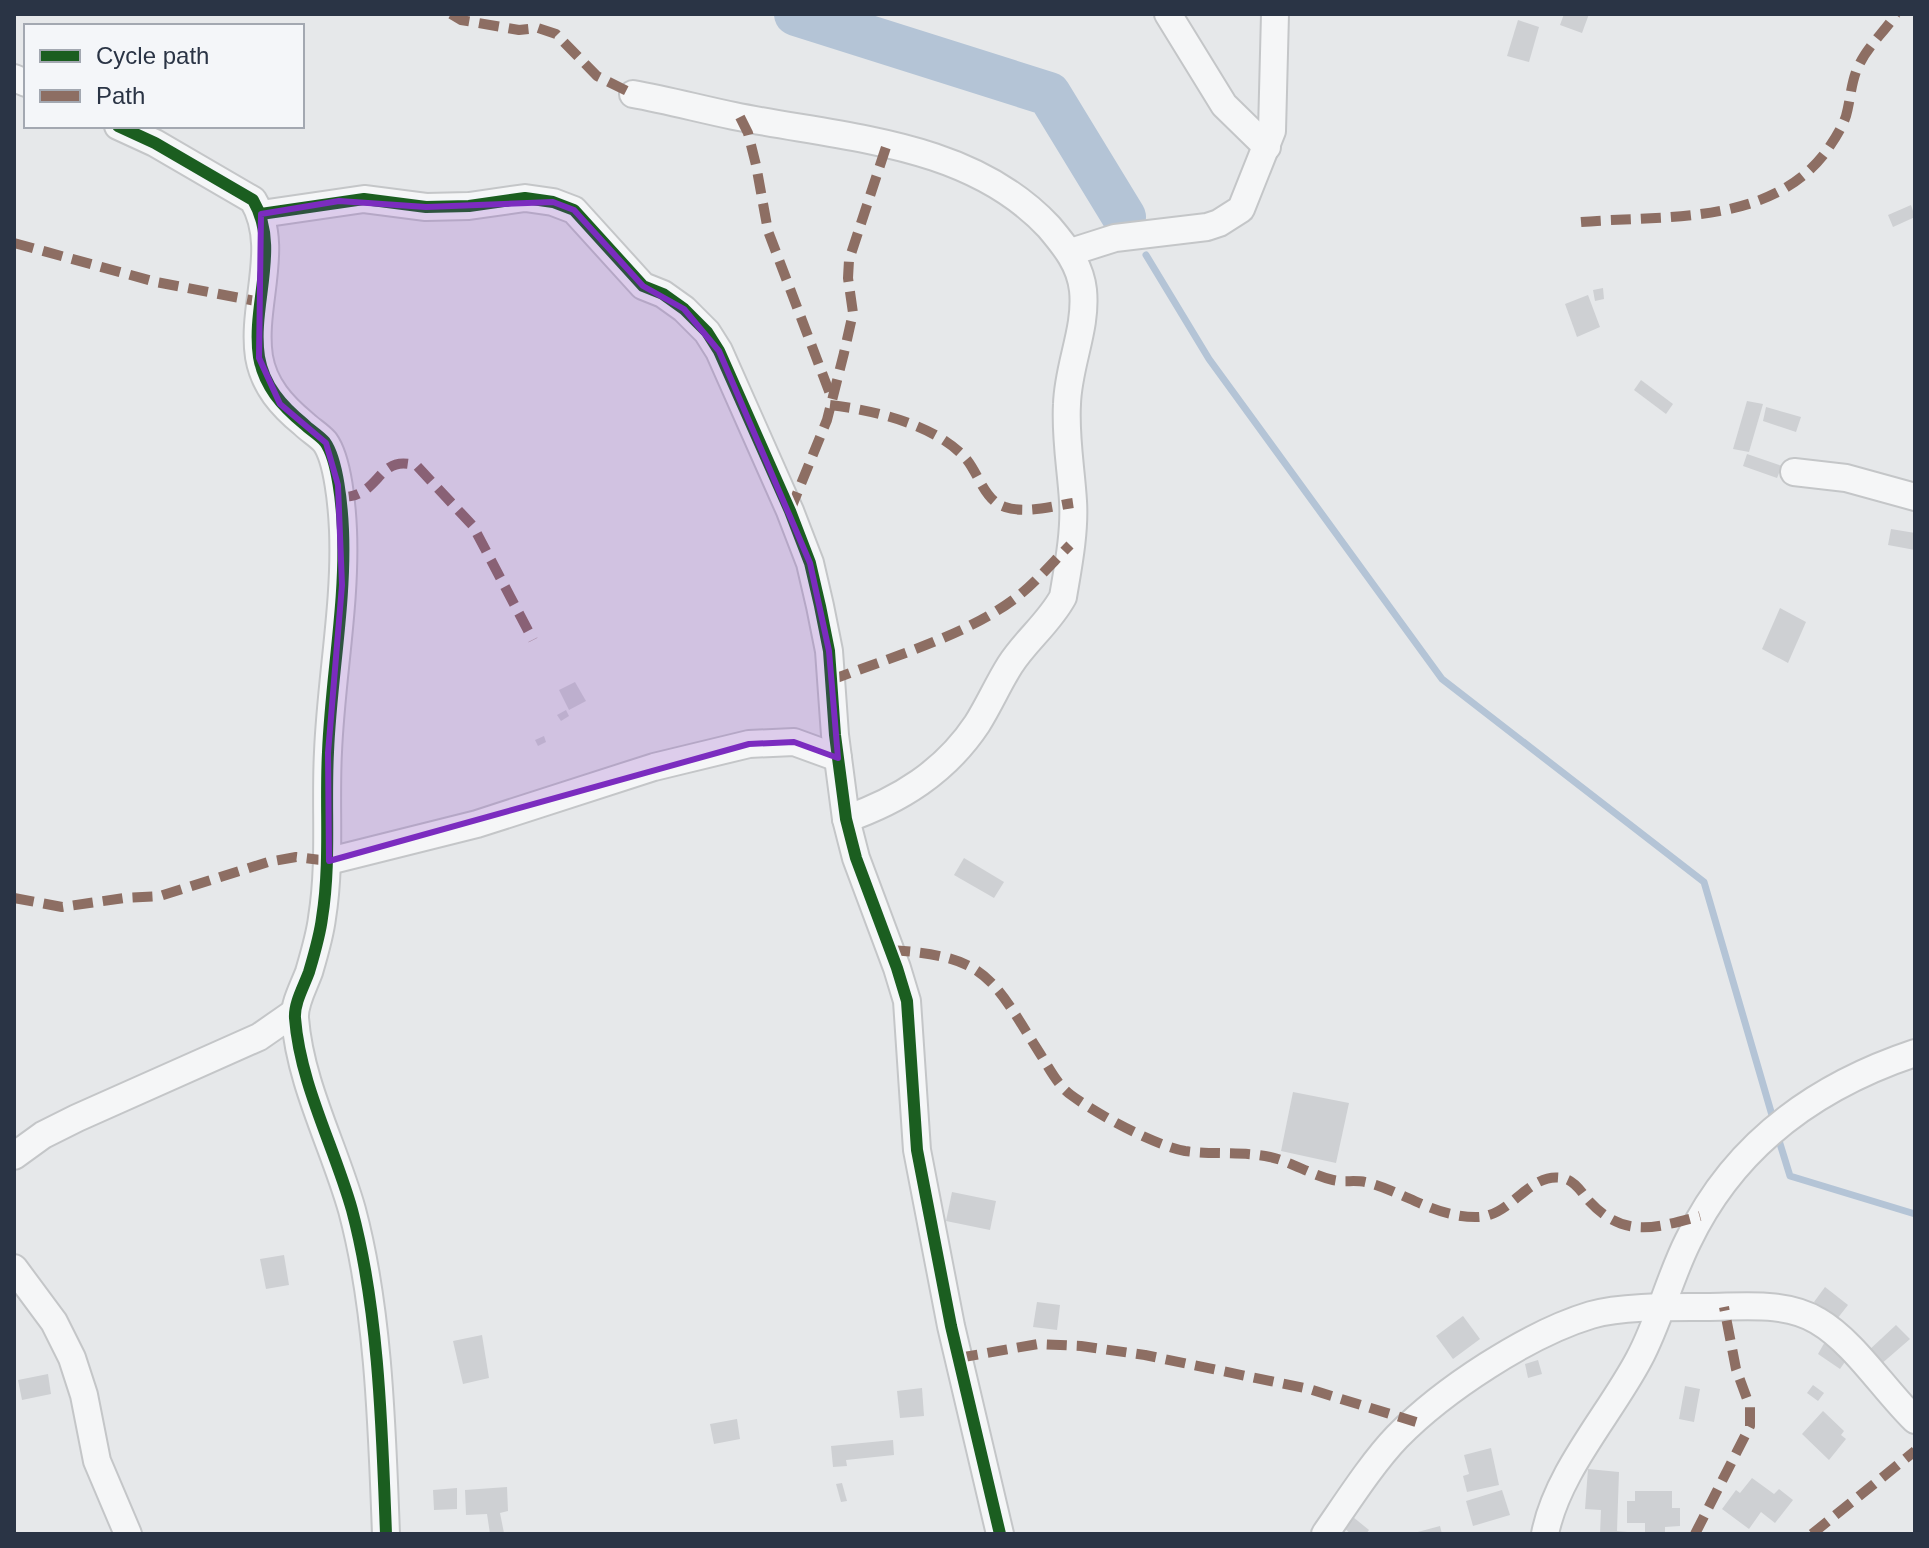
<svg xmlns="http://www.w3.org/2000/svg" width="1929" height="1548" font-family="Arial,sans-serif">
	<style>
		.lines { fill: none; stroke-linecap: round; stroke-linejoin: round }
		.stream { stroke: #b4c4d6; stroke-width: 7 }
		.river { stroke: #b4c4d6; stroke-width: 44 }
		.building { fill: #ced0d3 }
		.minor-casing { stroke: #c4c6c8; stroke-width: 30 }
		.minor { stroke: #f5f6f7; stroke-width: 26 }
		.quiet { stroke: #8d6e63; stroke-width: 10; stroke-dasharray: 20 10; stroke-linecap: butt }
		.cycleway-casing { stroke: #f4f6f9; stroke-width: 17 }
		.cycleway { stroke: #1b5e20; stroke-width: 12 }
		.marked { fill: #7b2cbf; fill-opacity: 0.2; stroke: #7b2cbf; stroke-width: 6; stroke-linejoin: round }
	</style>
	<rect width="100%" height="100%" fill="#e6e8ea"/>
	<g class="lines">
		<g class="stream">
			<path d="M 1146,255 L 1209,359 L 1442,679 L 1704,882 L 1774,1122"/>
			<path d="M 1777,1134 L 1790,1176 L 1915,1214"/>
		</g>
		<path class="river" d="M 796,14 L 1049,94 L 1124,217"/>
	</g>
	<g class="building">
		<path d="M 1564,14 L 1589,14 L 1582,33 L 1560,25 Z"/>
		<path d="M 1518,20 L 1539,27 L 1529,62 L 1507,56 Z"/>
		<path d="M 1911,205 L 1915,217 L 1893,227 L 1888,215 Z"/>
		<path d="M 1603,288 L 1604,299 L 1595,301 L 1593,290 Z"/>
		<path d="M 1588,295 L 1600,327 L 1577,337 L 1565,304 Z"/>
		<path d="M 1641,380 L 1673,404 L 1666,414 L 1634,390 Z"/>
		<path d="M 1747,401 L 1763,404 L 1749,452 L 1733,449 Z"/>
		<path d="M 1766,407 L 1801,417 L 1796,432 L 1763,421 Z"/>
		<path d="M 1747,454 L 1782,466 L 1777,478 L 1743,466 Z"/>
		<path d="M 1891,529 L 1915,533 L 1915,550 L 1888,545 Z"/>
		<path d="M 1780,608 L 1806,622 L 1788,663 L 1762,649 Z"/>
		<path d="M 575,682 L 586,701 L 569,710 L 559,690 Z"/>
		<path d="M 566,710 L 569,716 L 561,721 L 557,715 Z"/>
		<path d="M 544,736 L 546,742 L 538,746 L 535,740 Z"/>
		<path d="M 964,858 L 1004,882 L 994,898 L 954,875 Z"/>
		<path d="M 1293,1092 L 1349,1103 L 1336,1163 L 1281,1151 Z"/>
		<path d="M 952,1192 L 996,1201 L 990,1230 L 946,1221 Z"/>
		<path d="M 284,1255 L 289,1285 L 266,1289 L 260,1259 Z"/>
		<path d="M 1825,1287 L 1848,1305 L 1837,1319 L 1814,1302 Z"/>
		<path d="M 1037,1302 L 1060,1305 L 1057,1330 L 1033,1327 Z"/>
		<path d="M 1463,1316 L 1480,1339 L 1453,1359 L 1436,1336 Z"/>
		<path d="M 1896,1325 L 1910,1339 L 1880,1365 L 1867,1352 Z"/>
		<path d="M 482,1335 L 489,1378 L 463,1384 L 453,1341 Z"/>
		<path d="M 1826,1340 L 1849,1356 L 1840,1369 L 1818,1354 Z"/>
		<path d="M 1538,1360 L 1542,1374 L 1528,1378 L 1525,1364 Z"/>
		<path d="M 48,1374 L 51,1394 L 22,1400 L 18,1380 Z"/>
		<path d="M 1813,1385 L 1824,1393 L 1818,1401 L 1807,1393 Z"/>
		<path d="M 1685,1386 L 1700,1389 L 1694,1422 L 1679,1419 Z"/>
		<path d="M 922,1388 L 924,1416 L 900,1418 L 897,1391 Z"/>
		<path d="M 1823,1411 L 1844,1431 L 1841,1435 L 1846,1439 L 1829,1460 L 1802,1434 Z"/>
		<path d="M 737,1419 L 740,1439 L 714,1444 L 710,1424 Z"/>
		<path d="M 893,1440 L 894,1455 L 846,1460 L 847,1466 L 833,1467 L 831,1446 Z"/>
		<path d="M 1491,1448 L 1499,1485 L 1467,1492 L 1463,1476 L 1469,1474 L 1464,1455 Z"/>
		<path d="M 1588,1469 L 1619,1472 L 1617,1531 L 1628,1532 L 1628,1534 L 1600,1534 L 1601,1510 L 1585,1509 Z"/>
		<path d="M 1752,1478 L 1774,1494 L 1779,1489 L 1793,1500 L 1775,1523 L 1761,1512 L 1749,1529 L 1722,1509 L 1736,1490 L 1740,1493 Z"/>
		<path d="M 842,1483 L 847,1501 L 841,1502 L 836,1484 Z"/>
		<path d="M 507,1487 L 508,1511 L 500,1513 L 504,1533 L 490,1534 L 487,1514 L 466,1515 L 465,1490 Z"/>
		<path d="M 457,1488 L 457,1509 L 434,1510 L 433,1490 Z"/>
		<path d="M 1502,1490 L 1510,1515 L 1473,1526 L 1466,1501 Z"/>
		<path d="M 1635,1491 L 1672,1491 L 1672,1508 L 1680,1508 L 1680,1526 L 1665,1527 L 1665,1532 L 1645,1533 L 1645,1523 L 1627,1523 L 1627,1501 L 1635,1501 Z"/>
		<path d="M 1353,1517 L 1369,1530 L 1366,1534 L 1351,1534 L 1344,1528 Z"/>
		<path d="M 1440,1526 L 1442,1534 L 1415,1534 L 1414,1533 Z"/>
	</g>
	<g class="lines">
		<g class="minor-casing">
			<g id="minor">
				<path d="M 1168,14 L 1224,105 L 1267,147"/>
				<path d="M 14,78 L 26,83"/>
				<path d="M 633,94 C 667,100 700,109 734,116 C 841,138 969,141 1049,227 C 1065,246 1080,264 1083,290 C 1087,329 1068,365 1067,404 C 1065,437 1071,468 1073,501 C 1075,532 1068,567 1063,597 C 1049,623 1026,640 1010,665 C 998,684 989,705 977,724 C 945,772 900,800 846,819"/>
				<path d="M 118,126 L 155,143 L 253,200 C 281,247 251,305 259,357 C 264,386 282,406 304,424 C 310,430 319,435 325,442 C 338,460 342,507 343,530 C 346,604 331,678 328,752 C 325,807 331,862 322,918 C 320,935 314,955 309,972 C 304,986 294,1003 295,1018 C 300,1084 334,1146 352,1210 C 379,1311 382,1430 386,1534"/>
				<path d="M 261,214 L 364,199 L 426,207 L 469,206 L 525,198 L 553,202 L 574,210 L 643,286 L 663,294 L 684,309 L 707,332 L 719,351 L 790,511 L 810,563 L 820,606 L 829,651 L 835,735 L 846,819 L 856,858 L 897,968 L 907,1001 L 917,1150 L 951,1326 L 1000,1534"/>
				<path d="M 1071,252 L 1115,238 L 1207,227 L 1219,223 L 1241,209 L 1272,131 L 1275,14"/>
				<path d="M 1794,472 L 1846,478 L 1915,497"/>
				<path d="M 329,861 L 477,824 L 654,767 L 749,744 L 794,742 L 838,758"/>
				<path d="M 14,1156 L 43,1135 L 77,1118 L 259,1037 L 295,1012"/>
				<path d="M 14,1268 L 54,1322 L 72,1358 L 84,1395 L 97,1461 L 128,1534"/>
				<path d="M 1325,1534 C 1346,1504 1372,1463 1397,1437 C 1443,1390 1528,1334 1591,1315 C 1622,1306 1672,1307 1706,1307 C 1742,1307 1786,1301 1818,1321 C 1854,1342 1884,1390 1915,1420"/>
				<path d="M 1545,1534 C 1557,1472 1610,1414 1639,1359 C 1659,1322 1669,1279 1688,1241 C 1734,1145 1816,1086 1915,1053"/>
			</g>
		</g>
		<use href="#minor" class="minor"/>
		<g class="quiet">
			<path d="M 451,14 L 461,20 L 519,30 L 538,28 L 556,34 L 597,76 L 633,94"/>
			<path d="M 740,117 L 748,133 L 756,165 L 768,231 L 832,399"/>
			<path d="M 1581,222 C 1663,215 1769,226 1825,153 C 1833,142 1842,128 1846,116 C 1851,98 1851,79 1860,63 C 1869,45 1885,31 1896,14"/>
			<path d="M 14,243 L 156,282 L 261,302"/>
			<path d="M 830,405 C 873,410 938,425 967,460 C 979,475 985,501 1005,507 C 1025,514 1053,506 1073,503"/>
			<path d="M 339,497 C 382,499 376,452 417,466 L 473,526 L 533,640"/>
			<path d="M 790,511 L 827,420 L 844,353 L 853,313 L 848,278 L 849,260 L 887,144"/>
			<path d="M 831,680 C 889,658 968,635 1017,597 C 1036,582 1053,562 1070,545"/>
			<path d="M 14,898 L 62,907 L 124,898 L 160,896 L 268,862 L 296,857 L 329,861"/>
			<path d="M 890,950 C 986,956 991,976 1039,1052 C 1048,1066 1057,1085 1071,1095 C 1098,1115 1154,1145 1185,1151 C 1213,1155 1243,1151 1270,1157 C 1292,1162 1311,1175 1333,1180 C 1345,1183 1357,1179 1369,1183 C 1406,1193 1437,1218 1478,1217 C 1512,1216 1529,1172 1562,1178 C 1575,1180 1581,1192 1589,1201 C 1624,1239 1656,1228 1700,1216"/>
			<path d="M 958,1358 L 1038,1344 L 1081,1346 L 1145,1355 L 1309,1389 L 1416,1422"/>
			<path d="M 1695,1534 L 1750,1426 L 1750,1407 L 1736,1369 L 1724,1307"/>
			<path d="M 1812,1534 L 1915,1451"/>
		</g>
		<g class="cycleway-casing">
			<g id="cycleway">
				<path d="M 118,126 L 155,143 L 253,200 C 281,247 251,305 259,357 C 264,386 282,406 304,424 C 310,430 319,435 325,442 C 338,460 342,507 343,530 C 346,604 331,678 328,752 C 325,807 331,862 322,918 C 320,935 314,955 309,972 C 304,986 294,1003 295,1018 C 300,1084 334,1146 352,1210 C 379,1311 382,1430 386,1534"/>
				<path d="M 261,214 L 364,199 L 426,207 L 469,206 L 525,198 L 553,202 L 574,210 L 643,286 L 663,294 L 684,309 L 707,332 L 719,351 L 790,511 L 810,563 L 820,606 L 829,651 L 835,735 L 846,819 L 856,858 L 897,968 L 907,1001 L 917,1150 L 951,1326 L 1000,1534"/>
			</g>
		</g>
		<use href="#cycleway" class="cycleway"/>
	</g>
	<path class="marked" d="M 339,201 L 426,207 L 553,202 L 574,210 L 643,286 L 684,309 L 719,351 L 810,563 L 829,651 L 838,758 L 794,742 L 749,744 L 329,861 L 328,753 L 342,585 L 338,485 L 326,443 L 280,404 L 259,358 L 261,214 Z"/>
	<rect width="1929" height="1548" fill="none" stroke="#2a3445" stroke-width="32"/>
	<rect x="24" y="24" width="280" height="104" fill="#f4f6f9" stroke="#a3a8b1" stroke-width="2"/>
	<rect x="40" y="50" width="40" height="12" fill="#1b5e20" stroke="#a3a8b1" stroke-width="2"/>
	<text x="96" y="64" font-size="24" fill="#2a3445">Cycle path</text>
	<rect x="40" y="90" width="40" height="12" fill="#8d6e63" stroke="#a3a8b1" stroke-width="2"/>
	<text x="96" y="104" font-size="24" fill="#2a3445">Path</text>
</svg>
